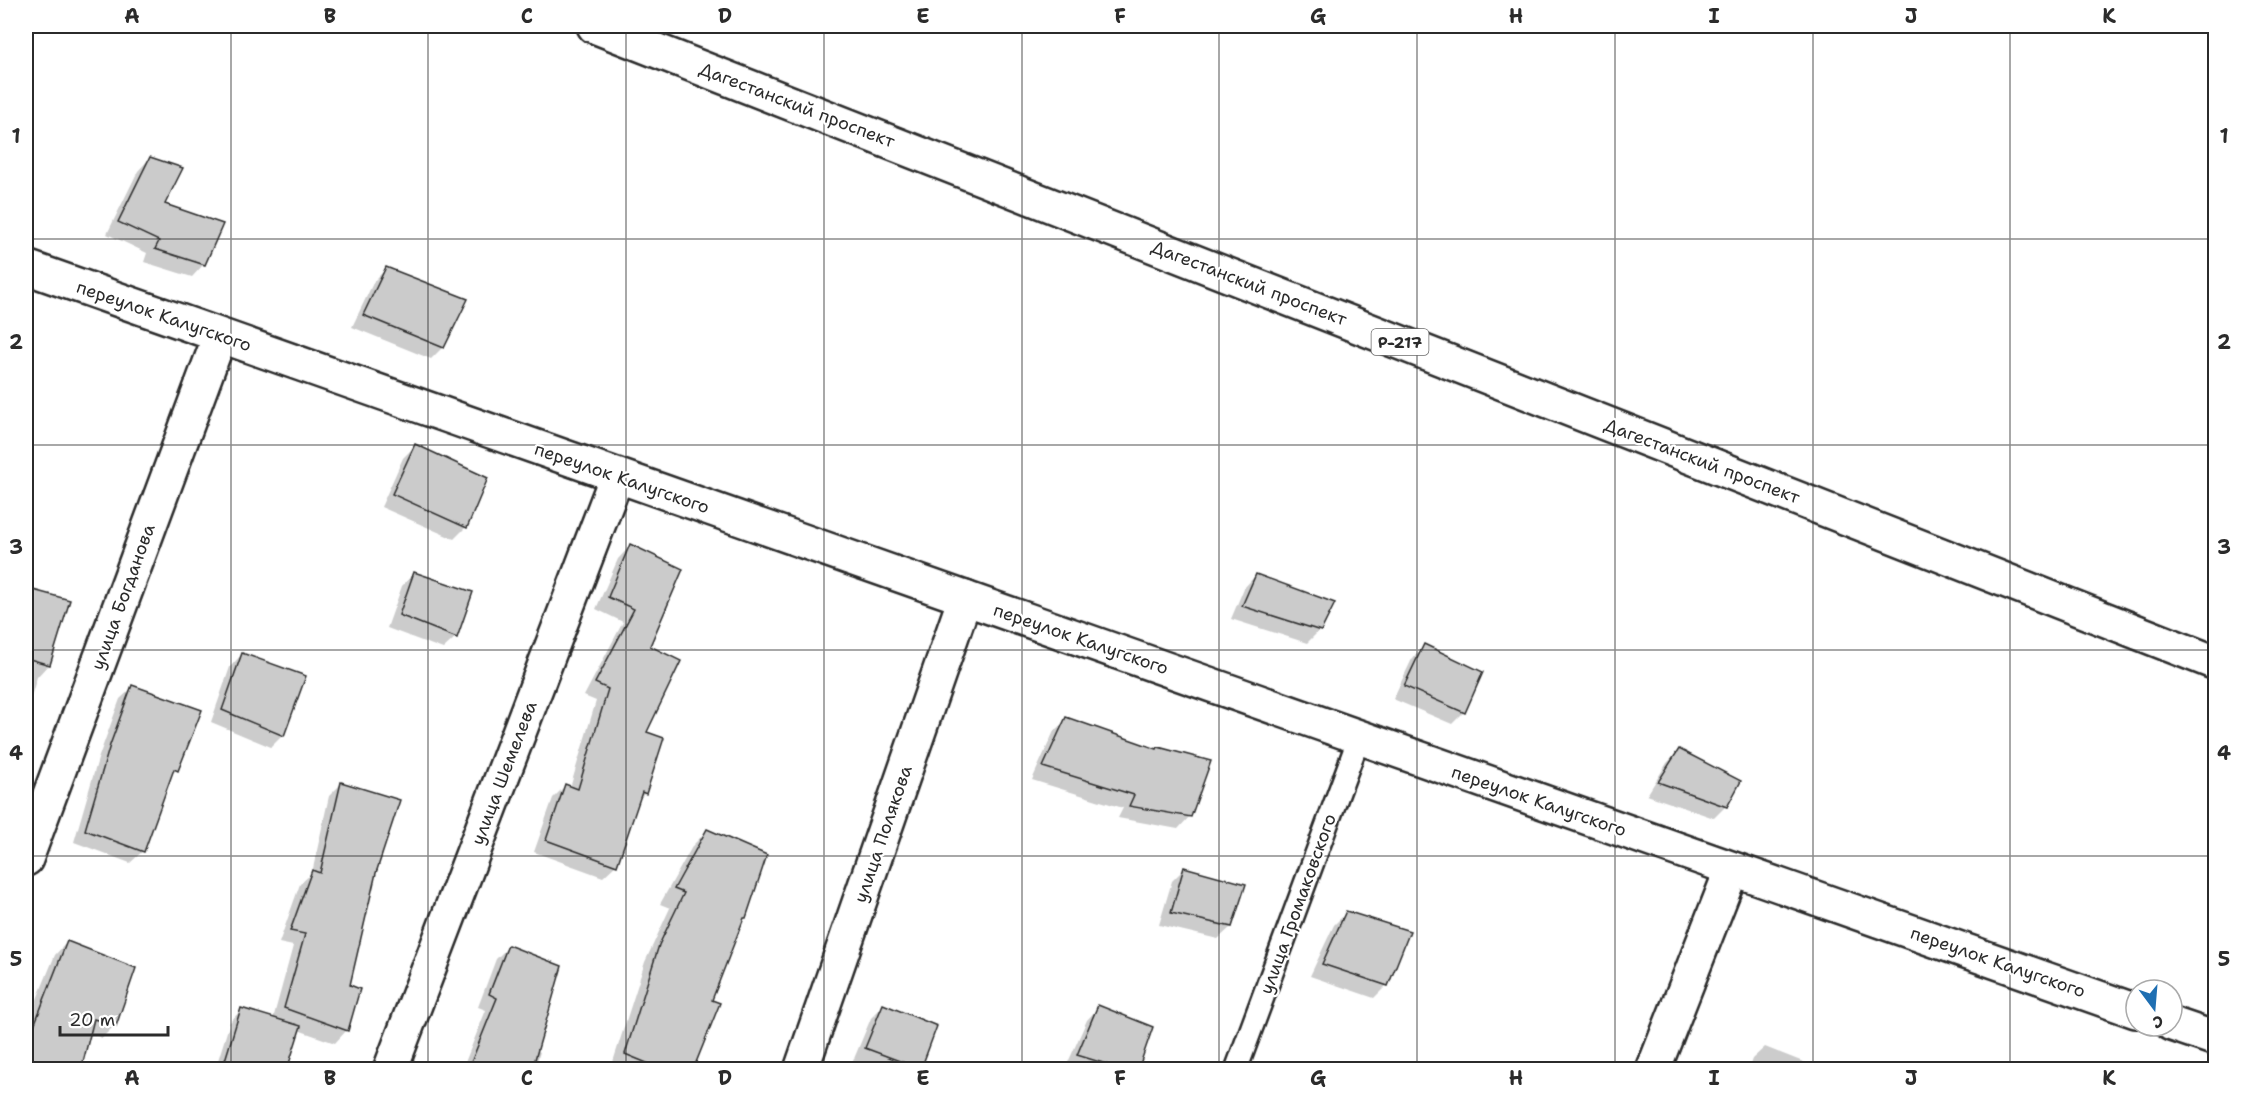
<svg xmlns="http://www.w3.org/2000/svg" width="2241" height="1095" font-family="'Shantell Sans',sans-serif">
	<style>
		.shadow { fill: #0003 }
		.building { fill: #cbcbcb; stroke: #2b2b2b; stroke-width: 1.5 }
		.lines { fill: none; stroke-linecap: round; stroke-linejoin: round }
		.lane-casing { stroke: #2b2b2b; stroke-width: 26 }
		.street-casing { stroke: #2b2b2b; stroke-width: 38 }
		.highway-casing { stroke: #2b2b2b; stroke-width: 38 }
		.lane { stroke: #fff; stroke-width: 21 }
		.street { stroke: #fff; stroke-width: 33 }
		.highway { stroke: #fff; stroke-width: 33 }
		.grid { fill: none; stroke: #2b2b2b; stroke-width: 1.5; stroke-opacity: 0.55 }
		.labels { text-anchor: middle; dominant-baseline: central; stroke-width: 4.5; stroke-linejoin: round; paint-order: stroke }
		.shield { fill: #fff; stroke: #6b6b6b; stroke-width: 1.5 }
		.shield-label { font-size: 16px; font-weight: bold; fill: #2b2b2b }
		.street-label { font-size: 18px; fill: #2b2b2b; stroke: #fff }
		.neatline { fill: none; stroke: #2b2b2b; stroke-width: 2 }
		.grid-label { font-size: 20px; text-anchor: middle; font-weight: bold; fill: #2b2b2b }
	</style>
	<rect width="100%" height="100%" fill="#fff"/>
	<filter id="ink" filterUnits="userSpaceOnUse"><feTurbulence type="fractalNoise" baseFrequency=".0167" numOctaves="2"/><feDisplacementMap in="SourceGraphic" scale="12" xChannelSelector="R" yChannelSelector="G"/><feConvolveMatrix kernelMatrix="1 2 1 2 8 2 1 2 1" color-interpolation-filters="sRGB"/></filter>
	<g filter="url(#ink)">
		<g class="shadow">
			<path d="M 150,158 L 163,205 L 204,264 L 192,277 L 144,262 L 147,253 L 107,234 L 138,171 Z"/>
			<path d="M 386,269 L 443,347 L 431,359 L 352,327 L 374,281 Z"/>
			<path d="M 415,446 L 466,527 L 454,539 L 381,507 L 403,458 Z"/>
			<path d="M 630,546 L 648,647 L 645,793 L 637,801 L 616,865 L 603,877 L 534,852 L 553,798 L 565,786 L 570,788 L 596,701 L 584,696 L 623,622 L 596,609 L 618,559 Z"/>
			<path d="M 414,573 L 456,637 L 443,649 L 387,628 L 402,586 Z"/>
			<path d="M 1256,575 L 1320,630 L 1307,643 L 1231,619 L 1244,588 Z"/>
			<path d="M 26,590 L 68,601 L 49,664 L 37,677 L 26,713 Z"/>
			<path d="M 1424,646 L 1464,712 L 1452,724 L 1393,699 L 1412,659 Z"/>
			<path d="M 242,654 L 283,735 L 271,747 L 211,722 L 230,667 Z"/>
			<path d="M 133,687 L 176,770 L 170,776 L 143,851 L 130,863 L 74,842 L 98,759 L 120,699 Z"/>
			<path d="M 1067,719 L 1190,816 L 1178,829 L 1118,818 L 1123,808 L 1032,780 L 1054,731 Z"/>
			<path d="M 1679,751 L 1726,806 L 1714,818 L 1647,795 L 1667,763 Z"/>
			<path d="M 342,783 L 374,873 L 348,986 L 347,1030 L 335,1043 L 298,1030 L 286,1070 L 215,1070 L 230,1022 L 242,1009 L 273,1019 L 293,946 L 279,943 L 300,884 L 312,873 L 329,796 Z"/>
			<path d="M 708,830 L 745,918 L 741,922 L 710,1001 L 691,1070 L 611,1068 L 645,962 L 670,908 L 660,904 L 693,845 Z"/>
			<path d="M 1184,869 L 1231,927 L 1218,939 L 1159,925 L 1172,881 Z"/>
			<path d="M 1346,913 L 1387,985 L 1374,998 L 1310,976 L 1334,925 Z"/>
			<path d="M 67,942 L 134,968 L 114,1026 L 102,1038 L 89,1033 L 79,1070 L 26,1070 L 26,1026 L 55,955 Z"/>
			<path d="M 508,947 L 536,1050 L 540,1052 L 534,1070 L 462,1070 L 486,1010 L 478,1007 L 496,959 Z"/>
			<path d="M 883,1006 L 935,1026 L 919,1070 L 877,1070 L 853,1061 L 871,1018 Z"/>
			<path d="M 1099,1007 L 1137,1070 L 1066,1067 L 1087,1020 Z"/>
			<path d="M 1765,1047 L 1821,1069 L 1821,1070 L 1748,1070 L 1752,1059 Z"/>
		</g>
		<g class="building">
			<path d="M 150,157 L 183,168 L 165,204 L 223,224 L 205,265 L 155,249 L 159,241 L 118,222 Z"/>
			<path d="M 386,267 L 468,299 L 444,348 L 363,315 Z"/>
			<path d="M 415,444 L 488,478 L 467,528 L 392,494 Z"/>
			<path d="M 630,544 L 683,569 L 650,646 L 681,661 L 647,732 L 664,738 L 646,794 L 642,792 L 617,866 L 546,840 L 565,784 L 578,789 L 608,689 L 595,683 L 634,609 L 608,597 Z"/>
			<path d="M 414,572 L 473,592 L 457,638 L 399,615 Z"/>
			<path d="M 1256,574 L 1335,603 L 1321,631 L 1242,606 Z"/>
			<path d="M 26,588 L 70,600 L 50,665 L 26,658 Z"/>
			<path d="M 1424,644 L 1483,672 L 1465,713 L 1404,686 Z"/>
			<path d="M 242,653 L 306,676 L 284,736 L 222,710 Z"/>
			<path d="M 132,685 L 202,710 L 178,771 L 174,769 L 144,852 L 85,830 L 110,745 Z"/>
			<path d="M 1066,717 L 1157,749 L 1158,747 L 1211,761 L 1191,817 L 1129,806 L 1134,795 L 1043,767 Z"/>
			<path d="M 1679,749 L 1741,781 L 1727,807 L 1658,782 Z"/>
			<path d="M 341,782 L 400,800 L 376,873 L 350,985 L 360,989 L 348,1031 L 284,1008 L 305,934 L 290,931 L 312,870 L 320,873 Z"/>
			<path d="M 707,829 L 767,855 L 746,918 L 744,918 L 712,1000 L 720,1003 L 693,1070 L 664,1070 L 625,1054 L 659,945 L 684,893 L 674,889 Z"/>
			<path d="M 1184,867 L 1246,884 L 1232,927 L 1171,913 Z"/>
			<path d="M 1346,911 L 1410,931 L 1388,986 L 1322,964 Z"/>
			<path d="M 67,941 L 136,968 L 116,1026 L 94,1019 L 81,1070 L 26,1070 L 26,1046 Z"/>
			<path d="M 508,945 L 562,966 L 532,1070 L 468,1070 L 497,998 L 489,994 Z"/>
			<path d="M 883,1004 L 937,1026 L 921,1069 L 865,1048 Z"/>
			<path d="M 1098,1005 L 1153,1027 L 1138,1070 L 1126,1070 L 1077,1055 Z"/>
			<path d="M 241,1008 L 301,1026 L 287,1070 L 222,1070 Z"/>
		</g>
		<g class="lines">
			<g class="lane-casing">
				<path id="lane" d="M 1236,1070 L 1359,738"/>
			</g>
			<g class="street-casing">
				<g id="street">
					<path d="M 26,267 L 2136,1011"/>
					<path d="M 26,859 L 220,336"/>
					<path d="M 2172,1024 L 2216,1039"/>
					<path d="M 390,1070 L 617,476"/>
					<path d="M 801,1070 L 965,598"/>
					<path d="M 1653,1070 L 1732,869"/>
				</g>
			</g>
			<g class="highway-casing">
				<path id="highway" d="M 594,26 L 2216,663"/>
			</g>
			<use href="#lane" class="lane"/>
			<use href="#street" class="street"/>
			<use href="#highway" class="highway"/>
		</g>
	</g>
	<path class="grid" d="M 231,26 L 231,1070M 428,26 L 428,1070M 626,26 L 626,1070M 824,26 L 824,1070M 1022,26 L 1022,1070M 1219,26 L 1219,1070M 1417,26 L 1417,1070M 1615,26 L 1615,1070M 1813,26 L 1813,1070M 2010,26 L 2010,1070M 26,239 L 2216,239M 26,445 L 2216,445M 26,650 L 2216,650M 26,856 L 2216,856"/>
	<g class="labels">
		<rect class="shield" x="1371.5" y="329" width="57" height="26" rx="4.5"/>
		<g class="shield-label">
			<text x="1400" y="342">Р-217</text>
		</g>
		<g class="street-label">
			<text transform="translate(797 105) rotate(21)">Дагестанский проспект</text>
			<text transform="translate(1249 283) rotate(21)">Дагестанский проспект</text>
			<text transform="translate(164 316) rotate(19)">переулок Калугского</text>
			<text transform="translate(1702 461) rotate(21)">Дагестанский проспект</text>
			<text transform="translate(622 478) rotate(19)">переулок Калугского</text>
			<text transform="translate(123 597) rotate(-70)">улица Богданова</text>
			<text transform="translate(1081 639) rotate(19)">переулок Калугского</text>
			<text transform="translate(504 773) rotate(-69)">улица Шемелева</text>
			<text transform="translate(1539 801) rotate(19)">переулок Калугского</text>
			<text transform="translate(883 834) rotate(-71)">улица Полякова</text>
			<text transform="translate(1298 904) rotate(-70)">улица Громаковского</text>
			<text transform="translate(1998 962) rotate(19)">переулок Калугского</text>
		</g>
	</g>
	<rect width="2241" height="1095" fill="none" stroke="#fff" stroke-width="66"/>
	<g transform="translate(2154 1008) rotate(164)"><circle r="28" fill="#ffffff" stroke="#aaaaaa" stroke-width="1.5"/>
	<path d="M0-4.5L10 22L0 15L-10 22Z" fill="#1f6fb2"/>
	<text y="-9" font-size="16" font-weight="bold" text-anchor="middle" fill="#2b2b2b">С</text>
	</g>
	<path d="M60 1026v9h108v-9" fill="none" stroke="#2b2b2b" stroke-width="3"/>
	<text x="69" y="1026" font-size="18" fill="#2b2b2b" stroke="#ffffff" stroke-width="4.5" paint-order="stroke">20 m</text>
	<rect x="33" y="33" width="2175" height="1029" class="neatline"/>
	<g class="grid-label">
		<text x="132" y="23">A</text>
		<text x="330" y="23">B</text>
		<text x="527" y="23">C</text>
		<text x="725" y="23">D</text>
		<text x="923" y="23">E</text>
		<text x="1120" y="23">F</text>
		<text x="1318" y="23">G</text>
		<text x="1516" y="23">H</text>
		<text x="1714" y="23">I</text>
		<text x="1911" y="23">J</text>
		<text x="2109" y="23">K</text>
		<text x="16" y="143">1</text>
		<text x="2224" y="143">1</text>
		<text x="16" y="349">2</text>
		<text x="2224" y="349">2</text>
		<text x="16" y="554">3</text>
		<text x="2224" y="554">3</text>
		<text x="16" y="760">4</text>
		<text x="2224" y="760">4</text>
		<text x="16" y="966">5</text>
		<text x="2224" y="966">5</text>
		<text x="132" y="1085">A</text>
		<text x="330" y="1085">B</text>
		<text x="527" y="1085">C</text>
		<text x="725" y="1085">D</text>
		<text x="923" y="1085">E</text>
		<text x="1120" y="1085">F</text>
		<text x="1318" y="1085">G</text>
		<text x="1516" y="1085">H</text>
		<text x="1714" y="1085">I</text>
		<text x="1911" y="1085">J</text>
		<text x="2109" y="1085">K</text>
	</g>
</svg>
